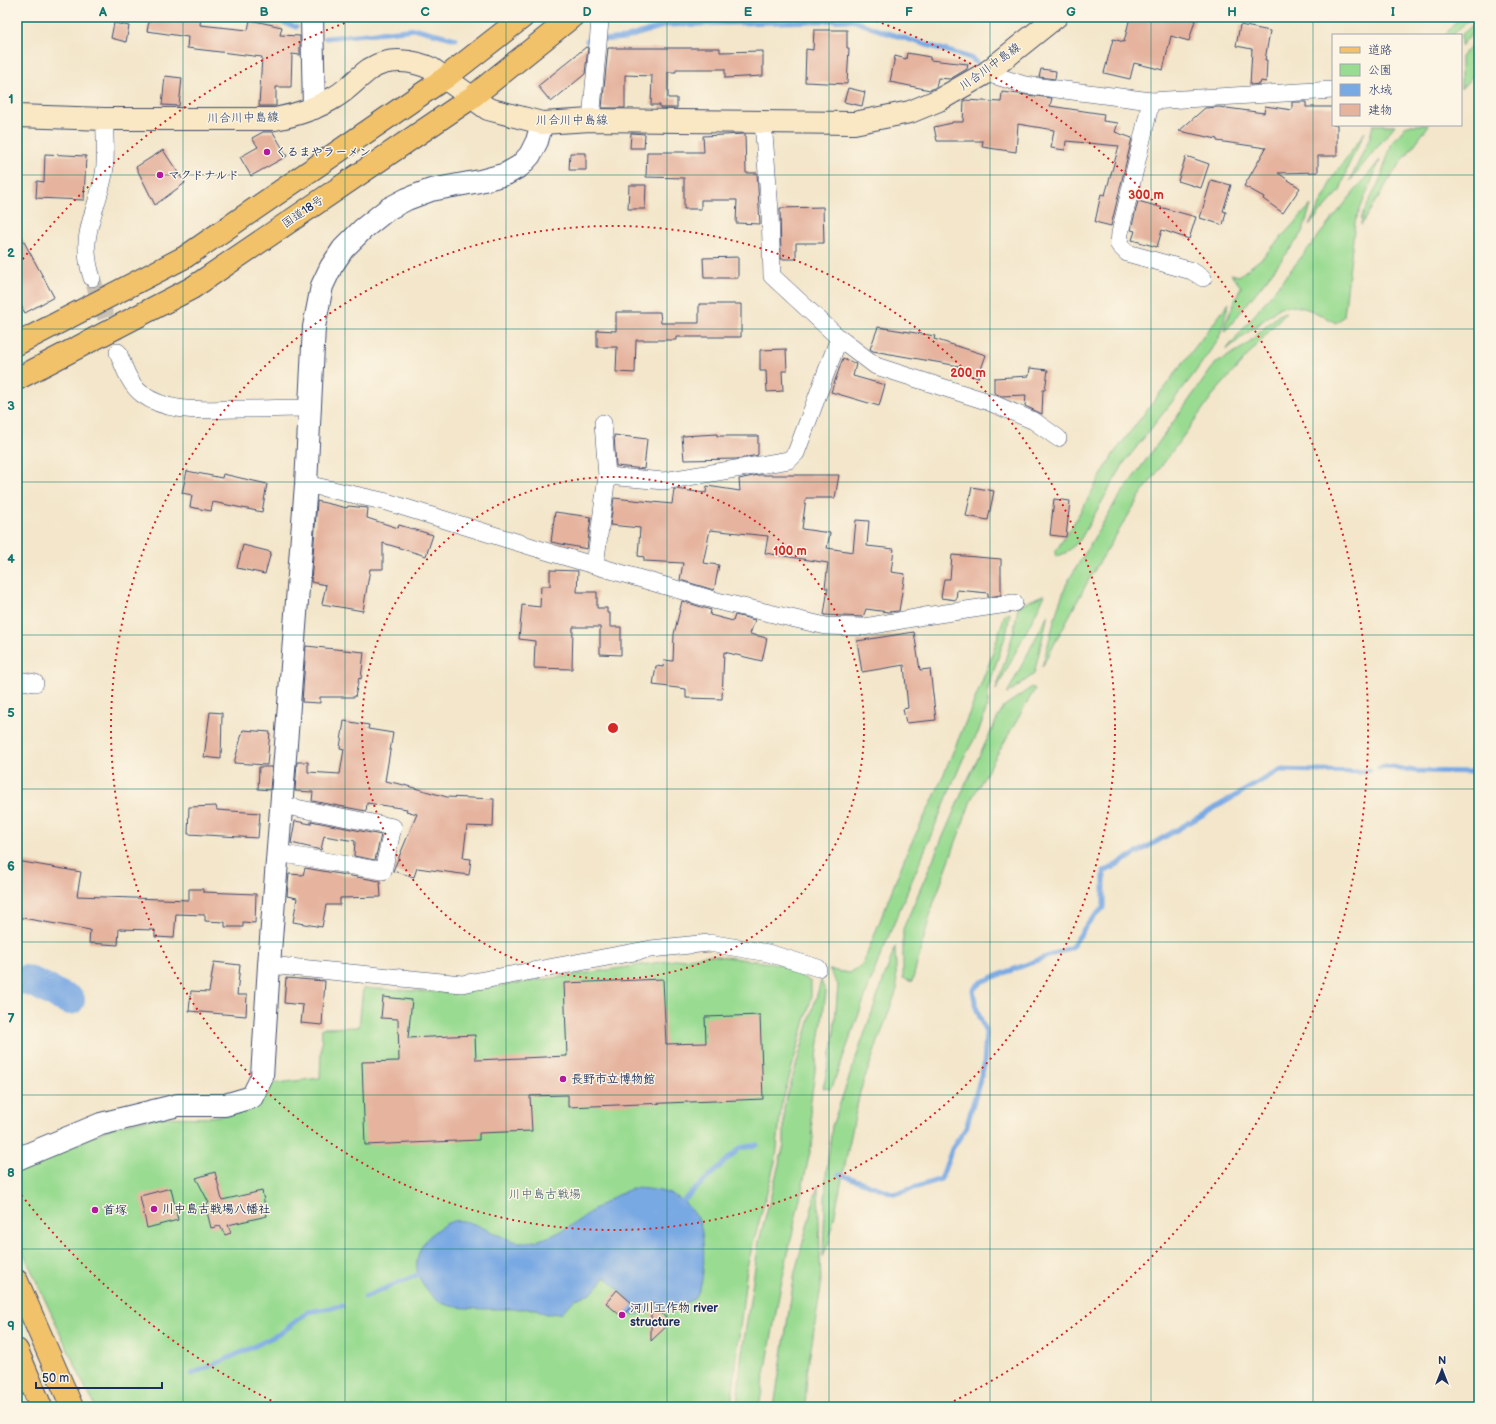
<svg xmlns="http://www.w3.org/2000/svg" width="1496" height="1424" font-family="'Balsamiq Sans','Klee One',sans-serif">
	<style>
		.green { fill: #9adb92; stroke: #5a8578 }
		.water { fill: #79a9e3; stroke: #4a6ca0 }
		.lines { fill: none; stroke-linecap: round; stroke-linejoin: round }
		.stream { stroke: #79a9e3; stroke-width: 5 }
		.river { stroke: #79a9e3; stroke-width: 30 }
		.building { fill: #e5b39e }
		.minor-tunnel { stroke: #c8c1b4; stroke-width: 17; stroke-dasharray: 17 8; stroke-linecap: butt }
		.minor-casing { stroke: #3b4a6e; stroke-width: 18 }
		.tertiary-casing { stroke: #3b4a6e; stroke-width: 24 }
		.secondary-casing { stroke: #3b4a6e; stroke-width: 24 }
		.primary-casing { stroke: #3b4a6e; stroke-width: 24 }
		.trunk-casing { stroke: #3b4a6e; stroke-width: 24 }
		.minor { stroke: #fff; stroke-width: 17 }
		.tertiary { stroke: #fff; stroke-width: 22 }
		.secondary { stroke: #fae7c3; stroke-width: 22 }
		.primary { stroke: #f2c26a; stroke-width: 22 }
		.trunk { stroke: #f2c26a; stroke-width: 22 }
		.grid { fill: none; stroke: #0f766e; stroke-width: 1; stroke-opacity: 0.55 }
		.ring { fill: none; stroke: #d62828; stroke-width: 2; stroke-dasharray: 2 4 }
		.poi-dot { fill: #b5179e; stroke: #fcf5e5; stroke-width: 1.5 }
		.labels { text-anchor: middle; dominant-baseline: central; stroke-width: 3; stroke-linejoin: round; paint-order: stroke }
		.street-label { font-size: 12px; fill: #1b2f5e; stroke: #fcf5e5 }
		.poi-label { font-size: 12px; font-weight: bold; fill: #1b2f5e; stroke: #fcf5e5; text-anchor: start }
		.park-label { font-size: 12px; fill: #3b5a6b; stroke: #fcf5e5 }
		.centre { fill: #d62828; stroke: #fcf5e5; stroke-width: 2 }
		.ring-label { font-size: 12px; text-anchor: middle; font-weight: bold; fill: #d62828; stroke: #fcf5e5; stroke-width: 3; stroke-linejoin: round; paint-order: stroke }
		.neatline { fill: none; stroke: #0f766e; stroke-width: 1.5 }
		.grid-label { font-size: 13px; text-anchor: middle; font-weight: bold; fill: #0f766e }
	</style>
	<rect width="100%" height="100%" fill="#fcf5e5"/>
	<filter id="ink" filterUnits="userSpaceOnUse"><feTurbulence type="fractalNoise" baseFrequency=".025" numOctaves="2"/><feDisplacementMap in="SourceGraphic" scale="8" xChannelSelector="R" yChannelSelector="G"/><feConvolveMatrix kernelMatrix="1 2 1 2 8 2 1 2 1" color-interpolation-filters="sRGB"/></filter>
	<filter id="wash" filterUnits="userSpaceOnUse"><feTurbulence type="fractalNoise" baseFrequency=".012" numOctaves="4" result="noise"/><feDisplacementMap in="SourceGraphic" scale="16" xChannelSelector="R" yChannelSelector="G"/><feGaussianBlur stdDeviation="0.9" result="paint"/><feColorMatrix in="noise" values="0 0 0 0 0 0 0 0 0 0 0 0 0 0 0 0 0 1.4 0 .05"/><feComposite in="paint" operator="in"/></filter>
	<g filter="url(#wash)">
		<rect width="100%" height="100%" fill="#f3e6ca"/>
		<g class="green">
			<path d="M 1460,17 L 1474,17 L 1470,19 L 1452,35 L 1445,35 Z"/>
			<path d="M 1479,20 L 1479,24 L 1461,46 L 1461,35 Z"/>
			<path d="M 1479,37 L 1479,69 L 1461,89 L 1461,57 Z"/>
			<path d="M 1373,125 L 1395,125 L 1350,181 L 1370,137 Z"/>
			<path d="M 1407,125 L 1429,125 L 1394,172 L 1361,225 L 1362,216 L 1379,182 L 1392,143 Z"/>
			<path d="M 1365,132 L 1348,166 L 1340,191 L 1309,225 L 1329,188 L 1330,181 Z"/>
			<path d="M 1380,160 L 1355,222 L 1344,316 L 1336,323 C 1317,313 1302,303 1280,307 L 1226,350 Z"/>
			<path d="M 1311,205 L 1302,234 L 1225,332 L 1225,324 L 1241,287 L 1231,274 L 1239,276 L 1262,258 Z"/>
			<path d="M 1229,303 L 1219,338 L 1194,374 L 1124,463 L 1080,540 L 1067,552 L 1056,557 L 1055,552 L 1071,528 L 1114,453 Z"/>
			<path d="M 1286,312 L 1213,395 L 1142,493 L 1088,581 L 1042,667 L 1058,607 L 1067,583 L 1115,503 L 1215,364 L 1245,346 L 1273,320 L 1280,314 Z"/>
			<path d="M 1043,595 L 1045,595 L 996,690 L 1014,631 L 1018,606 Z"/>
			<path d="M 1010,613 L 1007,631 L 988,688 L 988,704 L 978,733 L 963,759 L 879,959 L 833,1085 L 830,1089 L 823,1088 L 833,1045 L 838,985 L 829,970 L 850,973 L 863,964 L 907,852 L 935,795 L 971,709 L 990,661 L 1005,614 Z"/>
			<path d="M 1048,614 L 1034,674 L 1007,694 Z"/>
			<path d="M 1032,687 L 1035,689 L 972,798 L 933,905 L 912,982 L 903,978 L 903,929 L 967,781 L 1003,707 Z"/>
			<path d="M 895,947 L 897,989 L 860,1092 L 829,1242 L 823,1257 L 826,1176 L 832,1126 Z"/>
			<path d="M 709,955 L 779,964 L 811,982 L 811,999 L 781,1107 L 776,1158 L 747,1267 L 731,1407 L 96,1407 L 86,1389 L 17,1239 L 17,1171 L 115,1126 L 161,1117 L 204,1118 L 249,1111 L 269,1084 L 320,1078 L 322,1028 L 359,1027 L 363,988 L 452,993 Z"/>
			<path d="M 821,981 L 826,992 L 810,1107 L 813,1138 L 780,1290 L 759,1407 L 737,1407 L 741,1360 L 759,1241 L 784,1145 L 784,1107 Z"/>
			<path d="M 818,1185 L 821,1287 L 807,1373 L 805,1407 L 774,1407 L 795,1272 Z"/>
		</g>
		<path class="water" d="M 635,1188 C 651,1189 672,1191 684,1202 C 690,1208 698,1216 700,1224 C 705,1239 707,1292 692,1300 C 687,1303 680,1303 674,1305 C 672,1306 669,1308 667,1309 C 664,1311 661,1309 658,1309 C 640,1310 642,1319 620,1311 L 629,1302 L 629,1300 L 606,1277 L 591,1294 L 575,1299 L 562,1313 L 546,1314 L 536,1309 C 513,1308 461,1312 442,1303 C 434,1300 428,1291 423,1284 C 418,1276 416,1271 417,1261 C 419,1244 433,1230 448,1223 C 468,1212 500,1242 522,1242 C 567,1242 595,1199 635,1188 Z"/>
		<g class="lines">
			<g class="stream">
				<path d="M 267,17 L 296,27"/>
				<path d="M 326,38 L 417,29 L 456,39"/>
				<path d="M 587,41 L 625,38 L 666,25 L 852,20 L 884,32 L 971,58 L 978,64"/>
				<path d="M 1379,768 L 1385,766 L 1415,771 L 1479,772"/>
				<path d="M 839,1174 L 895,1194 L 941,1179 L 952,1149 L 966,1128 L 984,1066 L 986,1033 L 976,1007 L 973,990 L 981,982 L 1072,947 L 1088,923 L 1104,907 L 1104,872 L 1280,770 L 1361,772 L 1369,770"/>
				<path d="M 678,1205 L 740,1148 L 757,1145"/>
				<path d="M 365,1297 L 417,1275 L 424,1274"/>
				<path d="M 192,1374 L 249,1349 L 281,1333 L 308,1312 L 342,1306"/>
			</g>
			<path class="river" d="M 25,980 C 42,984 54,995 70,1000"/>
		</g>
		<g id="blocks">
			<g class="building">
				<path d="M 150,17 L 201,17 L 200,25 L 248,30 L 250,20 L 282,27 L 280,35 L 300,36 L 300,55 L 292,54 L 291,87 L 276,87 L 276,106 L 259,106 L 262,57 L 187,48 L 188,37 L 147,31 Z"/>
				<path d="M 1130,17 L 1196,17 L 1189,41 L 1171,36 L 1163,70 L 1134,63 L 1130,79 L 1104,73 L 1113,39 L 1124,42 Z"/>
				<path d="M 114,23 L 129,26 L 126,42 L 111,38 Z"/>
				<path d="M 1240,25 L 1270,31 L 1265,60 L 1267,60 L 1266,82 L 1261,81 L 1260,84 L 1250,85 L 1252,49 L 1236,46 Z"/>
				<path d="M 814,30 L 847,30 L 847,48 L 849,48 L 847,84 L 805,82 L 806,49 L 813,50 Z"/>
				<path d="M 586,47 L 588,48 L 585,74 L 551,102 L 538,86 Z"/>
				<path d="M 608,48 L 720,48 L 720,52 L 763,51 L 763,76 L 725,78 L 725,69 L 676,69 L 676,72 L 668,72 L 668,98 L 677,98 L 677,108 L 660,108 L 660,105 L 651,105 L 652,76 L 625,75 L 625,108 L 602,108 Z"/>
				<path d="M 907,53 L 930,57 L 930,60 L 968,64 L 967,69 L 950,79 L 938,78 L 936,87 L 930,90 L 890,82 L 895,56 L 906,59 Z"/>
				<path d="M 1041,69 L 1056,71 L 1055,79 L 1039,77 Z"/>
				<path d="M 165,76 L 182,78 L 179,106 L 162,105 Z"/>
				<path d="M 848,88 L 865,92 L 862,106 L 844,102 Z"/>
				<path d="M 1002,92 L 1052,98 L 1050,106 L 1104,114 L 1103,121 L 1118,123 L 1115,132 L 1132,138 L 1111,226 L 1095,222 L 1101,194 L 1105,195 L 1119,146 L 1066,141 L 1065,150 L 1051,148 L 1054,130 L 1018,124 L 1016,152 L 982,147 L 983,141 L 937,141 L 934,127 L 952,123 L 952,122 L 963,122 L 964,100 L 1001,102 Z"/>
				<path d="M 1292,102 L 1306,102 L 1306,107 L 1333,107 L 1333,125 L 1337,125 L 1337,156 L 1318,156 L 1318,172 L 1278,173 L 1300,188 L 1283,213 L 1263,199 L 1264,197 L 1244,186 L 1266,148 L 1217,141 L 1217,139 L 1179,131 L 1205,108 L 1219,107 L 1264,113 L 1265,106 L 1292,110 Z"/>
				<path d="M 263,132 L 273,132 L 287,156 L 251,176 L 240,157 L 258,147 L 252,138 Z"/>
				<path d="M 631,133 L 645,134 L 644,148 L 630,148 Z"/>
				<path d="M 745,134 L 746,173 L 757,173 L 760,224 L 736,223 L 737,200 L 701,200 L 701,209 L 684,209 L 684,178 L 646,177 L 647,152 L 704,152 L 703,136 Z"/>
				<path d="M 163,150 L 185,183 L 155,205 L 136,167 Z"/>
				<path d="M 570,153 L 586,153 L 586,170 L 569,170 Z"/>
				<path d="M 45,154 L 86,156 L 84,200 L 36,198 L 37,181 L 44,182 Z"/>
				<path d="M 1186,156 L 1209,164 L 1201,188 L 1178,181 Z"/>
				<path d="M 1211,180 L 1231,185 L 1223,211 L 1226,212 L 1223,225 L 1200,218 Z"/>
				<path d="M 629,185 L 646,185 L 645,209 L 628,209 Z"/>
				<path d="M 1138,201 L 1196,217 L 1189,239 L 1162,230 L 1157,247 L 1132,240 L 1135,231 L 1131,230 Z"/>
				<path d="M 823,207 L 824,243 L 796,243 L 796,259 L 781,259 L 780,208 Z"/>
				<path d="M 17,229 L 54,297 L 25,313 L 17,299 Z"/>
				<path d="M 738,257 L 738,278 L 704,278 L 703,258 Z"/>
				<path d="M 699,304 L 741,304 L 741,337 L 676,337 L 676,340 L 636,340 L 635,373 L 616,372 L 617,347 L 597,347 L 597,330 L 616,331 L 616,312 L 660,312 L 661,323 L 699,323 Z"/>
				<path d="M 878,327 L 935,336 L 934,339 L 986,355 L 978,378 L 957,371 L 959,366 L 873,351 L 870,349 Z"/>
				<path d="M 786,349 L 787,371 L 782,371 L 783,391 L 767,392 L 766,371 L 760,371 L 760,350 Z"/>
				<path d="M 843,358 L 856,364 L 853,376 L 885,385 L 879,406 L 831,392 Z"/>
				<path d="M 1030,368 L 1048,370 L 1045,390 L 1043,390 L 1042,414 L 1025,406 L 1026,395 L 1001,396 L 994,393 L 994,378 L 1029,376 Z"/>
				<path d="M 717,434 L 717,436 L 758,436 L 758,455 L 737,459 L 684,460 L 682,436 Z"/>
				<path d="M 614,435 L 647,439 L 644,469 L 616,466 Z"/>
				<path d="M 187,471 L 222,478 L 223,474 L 267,484 L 262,512 L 213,502 L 211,511 L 190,507 L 192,495 L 182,493 Z"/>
				<path d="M 758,475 L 839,475 L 835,498 L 806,498 L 802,529 L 830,533 L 827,548 L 853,552 L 856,520 L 869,521 L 867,546 L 894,549 L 891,572 L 905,574 L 899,611 L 888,612 L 866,609 L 863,617 L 824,615 L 828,588 L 825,588 L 828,563 L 765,553 L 768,536 L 710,530 L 703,563 L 719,565 L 714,590 L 680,580 L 683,563 L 644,561 L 644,557 L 638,556 L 640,528 L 610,525 L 614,498 L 672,504 L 674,489 L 706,493 L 707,486 L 740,491 L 739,479 Z"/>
				<path d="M 972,487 L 994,491 L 988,520 L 966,516 Z"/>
				<path d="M 1054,499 L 1070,501 L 1066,537 L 1050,535 Z"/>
				<path d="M 317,501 L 347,508 L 348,506 L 368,508 L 367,518 L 398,528 L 399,525 L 433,535 L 426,556 L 383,543 L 383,569 L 370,569 L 363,611 L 322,604 L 326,585 L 311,582 Z"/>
				<path d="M 555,512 L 591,517 L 587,549 L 551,542 Z"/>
				<path d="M 243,545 L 271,552 L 265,574 L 237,568 Z"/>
				<path d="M 952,555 L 1001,559 L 1001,595 L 988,597 L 988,593 L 957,590 L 956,600 L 941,598 L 944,579 L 950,579 Z"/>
				<path d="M 550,570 L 578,571 L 577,592 L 597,592 L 597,608 L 607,608 L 607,613 L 610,613 L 610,627 L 621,627 L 621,655 L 600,654 L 600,627 L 573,627 L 572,669 L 534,668 L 535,641 L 519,639 L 522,605 L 540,607 L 541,586 L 550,586 Z"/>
				<path d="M 682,601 L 711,610 L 710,615 L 733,621 L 735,615 L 755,620 L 750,634 L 767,638 L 762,661 L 724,652 L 722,699 L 686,698 L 686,689 L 653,685 L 656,666 L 663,667 L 664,660 L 673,661 L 674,634 Z"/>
				<path d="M 914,632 L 920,670 L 930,669 L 936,720 L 906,723 L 903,709 L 908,708 L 904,665 L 862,672 L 857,641 Z"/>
				<path d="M 306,646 L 364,652 L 361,679 L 359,678 L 355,697 L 320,697 L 320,703 L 302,702 Z"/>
				<path d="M 210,712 L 222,713 L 221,759 L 204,757 Z"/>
				<path d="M 344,721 L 369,725 L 368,729 L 393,733 L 385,781 L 400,784 L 447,797 L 494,799 L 493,827 L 467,826 L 463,858 L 471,859 L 469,875 L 417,868 L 414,877 L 393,871 L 417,814 L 406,811 L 407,809 L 367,803 L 366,811 L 312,801 L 313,792 L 295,791 L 297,762 L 308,762 L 308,772 L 340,774 L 344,749 L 340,748 Z"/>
				<path d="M 243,730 L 270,732 L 267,765 L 234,763 Z"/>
				<path d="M 259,767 L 272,767 L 270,790 L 258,789 Z"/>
				<path d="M 216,806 L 217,810 L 260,813 L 258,838 L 188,834 L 189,807 Z"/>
				<path d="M 295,821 L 311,824 L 311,821 L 381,835 L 375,860 L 354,856 L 355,841 L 324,836 L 321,850 L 291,843 Z"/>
				<path d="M 17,861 L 81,872 L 77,896 L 189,900 L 189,889 L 203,889 L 203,892 L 256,894 L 255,923 L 243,922 L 243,927 L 225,927 L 225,922 L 205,921 L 205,915 L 176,914 L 174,938 L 155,937 L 155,930 L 119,929 L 118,945 L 89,943 L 90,930 L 17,917 Z"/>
				<path d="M 305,868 L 380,881 L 381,897 L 340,898 L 340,905 L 326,905 L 322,927 L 293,922 L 297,898 L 287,896 L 289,874 L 303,875 Z"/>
				<path d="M 214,962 L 240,965 L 237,995 L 247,995 L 246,1016 L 189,1011 L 191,991 L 209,992 Z"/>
				<path d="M 286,978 L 325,981 L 322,1025 L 301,1023 L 303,1005 L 284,1003 Z"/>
				<path d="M 663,979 L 666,1044 L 706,1043 L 705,1017 L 760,1015 L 763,1099 L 568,1107 L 568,1095 L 530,1096 L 532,1131 L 479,1133 L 479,1140 L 365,1145 L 362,1062 L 399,1061 L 398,1019 L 381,1018 L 383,997 L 412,1000 L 408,1038 L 475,1035 L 476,1060 L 567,1056 L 564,983 Z"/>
				<path d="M 215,1172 L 222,1200 L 262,1191 L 267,1216 L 228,1225 L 231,1233 L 225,1235 L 220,1226 L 211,1228 L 205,1204 L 209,1203 L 196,1178 Z"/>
				<path d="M 171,1188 L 178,1220 L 147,1228 L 140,1196 Z"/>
				<path d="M 617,1290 L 633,1304 L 622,1317 L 606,1303 Z"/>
				<path d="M 651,1301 L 670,1323 L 651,1341 Z"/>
			</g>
		</g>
	</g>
	<g filter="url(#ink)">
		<use href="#blocks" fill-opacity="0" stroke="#3b4a6e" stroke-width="1"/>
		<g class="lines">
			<path class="minor-tunnel" d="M 92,278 L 118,352"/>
			<g class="minor-casing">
				<g id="minor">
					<path d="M 986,73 L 1025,85 L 1151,101 L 1333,90"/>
					<path d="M 1151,101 L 1120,233 L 1119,245 L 1127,253 L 1192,271 L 1203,278"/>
					<path d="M 591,120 L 600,21 L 596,17"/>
					<path d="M 763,122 L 770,211 L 772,276 L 839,338 L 876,366 L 989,402 L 1034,421 L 1058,438"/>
					<path d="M 92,278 C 78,234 96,215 104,174 C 107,156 104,136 105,119"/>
					<path d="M 118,352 C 124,367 129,384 142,394 C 170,415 208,409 240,409 C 264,409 287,408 311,408"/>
					<path d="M 607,476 L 664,481 L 789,460 L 796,453 L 839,338"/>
					<path d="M 306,484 L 387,502 L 552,553 L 717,601 L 826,626 L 864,627 L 925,616 L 1014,603"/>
					<path d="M 595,565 L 607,476 L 603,423"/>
					<path d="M 17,680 L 35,683"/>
					<path d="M 278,853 L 383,871 L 393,827 L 281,805"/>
					<path d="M 269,965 L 462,984 L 651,949 L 709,943 L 768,953 L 818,968"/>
				</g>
			</g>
			<g class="tertiary-casing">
				<g id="tertiary">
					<path d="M 312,17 L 314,108"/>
					<path d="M 17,1159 L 101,1124 L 178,1105 L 225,1105 L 252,1097 L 262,1077 L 269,965 L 306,484 L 314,327 L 322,286 L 331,267 L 343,249 L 363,229 L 388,209 L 407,199 L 431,190 L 480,181 L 506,174 L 520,166 L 530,155 L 537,141 L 542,123"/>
				</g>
			</g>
			<g class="secondary-casing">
				<path id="secondary" d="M 17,116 L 105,119 L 275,119 C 296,115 316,109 335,97 C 348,90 358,77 370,69 C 389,57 413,60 432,69 L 488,109 L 542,123 L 591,120 L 854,123 L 910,112 L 939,100 L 986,73 L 1056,17"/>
			</g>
			<g class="primary-casing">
				<g id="primary">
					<path d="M 17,1281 L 72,1407"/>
					<path d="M 17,1350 L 41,1407"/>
				</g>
			</g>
			<g class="trunk-casing">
				<g id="trunk">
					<path d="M 17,344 L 185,257 L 445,78 L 523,17"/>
					<path d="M 17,379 L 192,288 L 471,98 L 572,17"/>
				</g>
			</g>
			<use href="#minor" class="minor"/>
			<use href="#tertiary" class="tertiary"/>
			<use href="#secondary" class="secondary"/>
			<use href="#primary" class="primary"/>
			<use href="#trunk" class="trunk"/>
		</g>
	</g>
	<path class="grid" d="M 183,17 L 183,1407M 345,17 L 345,1407M 506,17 L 506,1407M 667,17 L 667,1407M 829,17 L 829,1407M 990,17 L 990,1407M 1151,17 L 1151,1407M 1313,17 L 1313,1407M 17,175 L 1479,175M 17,329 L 1479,329M 17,482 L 1479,482M 17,635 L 1479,635M 17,789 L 1479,789M 17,942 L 1479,942M 17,1095 L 1479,1095M 17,1249 L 1479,1249"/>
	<g class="ring">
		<circle cx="613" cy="728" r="251"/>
		<circle cx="613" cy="728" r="502"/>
		<path d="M282 1406A754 754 0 0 1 19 1192M19 264A754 754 0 0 1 361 17M865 17A754 754 0 0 1 944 1406"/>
	</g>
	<g class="poi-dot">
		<circle cx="267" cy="152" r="4"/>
		<circle cx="160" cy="175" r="4"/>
		<circle cx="563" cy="1079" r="4"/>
		<circle cx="154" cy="1209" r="4"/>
		<circle cx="95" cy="1210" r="4"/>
		<circle cx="622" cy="1315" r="4"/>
	</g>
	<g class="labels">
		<g class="street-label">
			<text transform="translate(990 67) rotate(-36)">川合川中島線</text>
			<text transform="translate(243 118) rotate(-1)">川合川中島線</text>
			<text x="572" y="120">川合川中島線</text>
			<text transform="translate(303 212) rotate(-34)">国道18号</text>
		</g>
		<g class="poi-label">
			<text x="275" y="152">くるまやラーメン</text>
			<text x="168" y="175">マクドナルド</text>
			<text x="571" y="1079">長野市立博物館</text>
			<text x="162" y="1209">川中島古戦場八幡社</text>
			<text x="103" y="1210">首塚</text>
			<text x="630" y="1308">河川工作物 river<tspan x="630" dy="14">structure</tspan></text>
		</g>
		<g class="park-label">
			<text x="545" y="1194">川中島古戦場</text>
		</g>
	</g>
	<circle cx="613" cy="728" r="6" class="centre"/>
	<g class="ring-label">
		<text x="1146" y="199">300 m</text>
		<text x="968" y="377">200 m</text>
		<text x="790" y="555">100 m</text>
	</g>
	<rect width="1496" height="1424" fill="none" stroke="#fcf5e5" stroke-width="44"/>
	<rect x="1332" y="34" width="130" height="92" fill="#fcf5e5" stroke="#a2a6af"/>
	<rect x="1340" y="47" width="20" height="6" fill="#f2c26a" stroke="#a2a6af"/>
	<text x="1368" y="54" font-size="12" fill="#1b2f5e">道路</text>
	<rect x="1340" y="64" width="20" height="12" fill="#9adb92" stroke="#a2a6af"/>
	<text x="1368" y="74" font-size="12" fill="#1b2f5e">公園</text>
	<rect x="1340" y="84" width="20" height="12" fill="#79a9e3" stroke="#a2a6af"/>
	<text x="1368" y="94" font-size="12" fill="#1b2f5e">水域</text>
	<rect x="1340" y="104" width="20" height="12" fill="#e5b39e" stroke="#a2a6af"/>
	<text x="1368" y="114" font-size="12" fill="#1b2f5e">建物</text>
	<g transform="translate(1442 1370)" stroke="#fcf5e5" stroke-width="3" paint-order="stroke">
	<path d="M0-3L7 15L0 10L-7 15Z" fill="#1b2f5e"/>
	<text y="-6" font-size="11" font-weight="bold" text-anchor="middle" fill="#1b2f5e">N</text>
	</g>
	<path d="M36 1382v6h126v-6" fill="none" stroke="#1b2f5e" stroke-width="2"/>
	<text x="42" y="1382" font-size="12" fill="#1b2f5e" stroke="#fcf5e5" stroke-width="3" paint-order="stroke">50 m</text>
	<rect x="22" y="22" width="1452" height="1380" class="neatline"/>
	<g class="grid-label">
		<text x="103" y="16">A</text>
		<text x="264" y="16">B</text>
		<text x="425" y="16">C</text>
		<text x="587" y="16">D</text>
		<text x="748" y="16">E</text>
		<text x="909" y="16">F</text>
		<text x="1071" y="16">G</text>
		<text x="1232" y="16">H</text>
		<text x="1393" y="16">I</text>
		<text x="11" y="103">1</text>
		<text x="11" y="257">2</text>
		<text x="11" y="410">3</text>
		<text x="11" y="563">4</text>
		<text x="11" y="717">5</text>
		<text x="11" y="870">6</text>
		<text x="11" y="1023">7</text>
		<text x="11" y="1177">8</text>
		<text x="11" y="1330">9</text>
	</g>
</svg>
